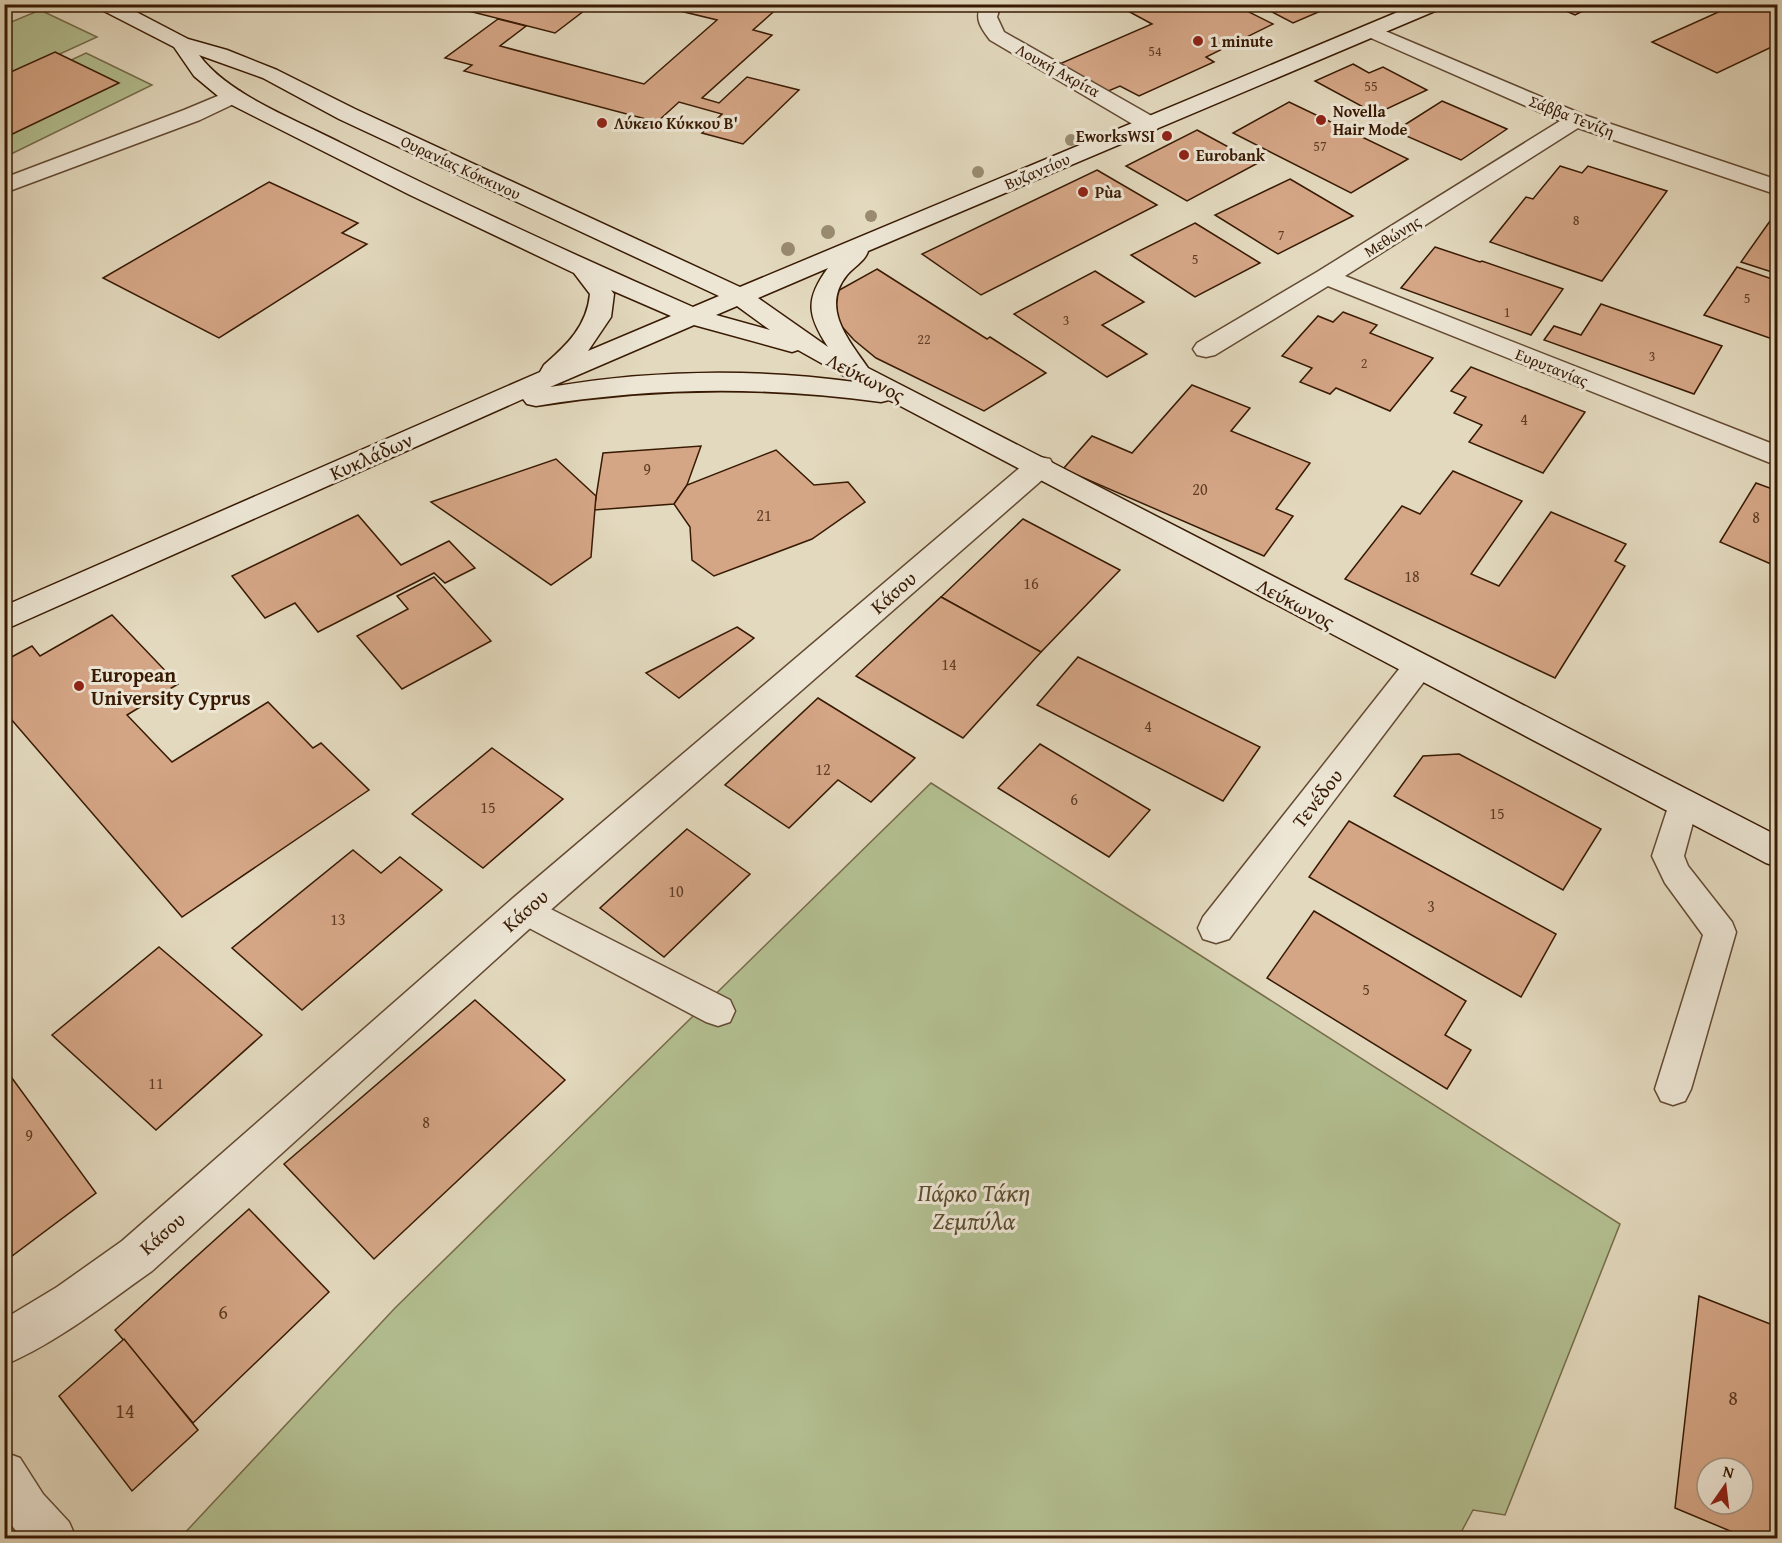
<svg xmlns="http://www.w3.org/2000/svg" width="1782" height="1543" font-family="'Gentium Book Plus',serif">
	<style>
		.green { fill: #b3bf91; stroke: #766c4a; stroke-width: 1.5 }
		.building { fill: #d5a686; stroke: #381a03; stroke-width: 1.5; fill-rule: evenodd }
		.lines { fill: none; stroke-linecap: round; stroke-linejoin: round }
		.service-casing { stroke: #634a32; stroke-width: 3 }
		.minor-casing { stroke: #634a32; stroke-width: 3 }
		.secondary-casing { stroke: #381a03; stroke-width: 3 }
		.service { fill: #ede6d5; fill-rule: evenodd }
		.minor { fill: #ede6d5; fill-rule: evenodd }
		.secondary { fill: #ede6d5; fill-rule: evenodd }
		.tree { fill: #998b6f }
		.poi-dot { fill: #8f2418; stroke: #ede6d5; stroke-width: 2 }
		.labels { text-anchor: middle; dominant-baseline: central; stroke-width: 6; stroke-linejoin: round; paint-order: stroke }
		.far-number-label { font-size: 14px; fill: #5f3d24 }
		.far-poi-label { font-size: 16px; font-weight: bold; fill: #381a03; stroke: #ede6d5; text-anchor: start }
		.far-street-label { font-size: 16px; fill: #381a03; stroke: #ede6d5 }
		.number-label { font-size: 16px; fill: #5f3d24 }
		.street-label { font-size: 20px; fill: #381a03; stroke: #ede6d5 }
		.poi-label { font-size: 20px; font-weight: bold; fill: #381a03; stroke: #ede6d5; text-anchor: start }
		.near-number-label { font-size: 20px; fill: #5f3d24 }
		.near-park-label { font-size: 24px; font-style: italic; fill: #5d4c2e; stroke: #ede6d5 }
	</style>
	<rect width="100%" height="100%" fill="#e3d9be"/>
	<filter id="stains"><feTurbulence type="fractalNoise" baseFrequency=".00333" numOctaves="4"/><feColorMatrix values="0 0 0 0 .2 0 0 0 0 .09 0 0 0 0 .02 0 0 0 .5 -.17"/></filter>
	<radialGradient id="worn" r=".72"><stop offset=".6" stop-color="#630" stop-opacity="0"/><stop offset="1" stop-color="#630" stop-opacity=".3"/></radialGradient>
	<g class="green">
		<path d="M 40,10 L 97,37 L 5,79 L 4,25 Z"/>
		<path d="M 86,53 L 152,85 L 5,157 L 5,91 Z"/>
		<path d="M 931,783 L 1620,1224 L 1505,1515 L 1473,1510 L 1458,1538 L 180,1538 L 395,1308 Z"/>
	</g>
	<g class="building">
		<path d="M 441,4 L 580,4 L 589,7 L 555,33 Z"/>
		<path d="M 651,4 L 781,5 L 753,30 L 772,35 L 702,98 L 719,103 L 747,77 L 799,90 L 743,144 L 702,133 L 722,114 L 679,102 L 657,122 L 464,71 L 472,65 L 445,58 L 498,19 L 526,26 L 500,46 L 644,84 L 717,20 Z"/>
		<path d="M 1115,4 L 1233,4 L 1273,24 L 1206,57 L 1214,62 L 1139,96 L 1120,86 L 1106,92 L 1057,65 L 1152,24 Z"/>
		<path d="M 1257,4 L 1337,4 L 1293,23 Z"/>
		<path d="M 1550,4 L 1597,4 L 1575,15 Z"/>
		<path d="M 1736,4 L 1778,4 L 1778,44 L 1717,73 L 1652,42 Z"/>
		<path d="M 55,52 L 119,83 L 4,138 L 4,75 Z"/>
		<path d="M 1353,64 L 1369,73 L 1383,67 L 1427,90 L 1376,114 L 1315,81 Z"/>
		<path d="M 1442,101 L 1507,129 L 1461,160 L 1395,131 Z"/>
		<path d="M 1289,102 L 1408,159 L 1351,193 L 1233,133 Z"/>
		<path d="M 1197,130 L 1258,163 L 1187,201 L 1126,166 Z"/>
		<path d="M 1560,166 L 1582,173 L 1588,166 L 1667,191 L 1602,281 L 1490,242 L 1526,197 L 1533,199 Z"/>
		<path d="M 1097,170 L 1157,205 L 981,295 L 922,254 Z"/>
		<path d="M 1290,179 L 1353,216 L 1278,254 L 1215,215 Z"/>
		<path d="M 269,182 L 358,223 L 342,233 L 367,244 L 219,338 L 103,278 Z"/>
		<path d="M 1775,214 L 1778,215 L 1778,274 L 1741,262 Z"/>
		<path d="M 1195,223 L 1260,263 L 1195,297 L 1131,255 Z"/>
		<path d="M 1435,247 L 1480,262 L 1482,261 L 1563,289 L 1531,335 L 1401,288 Z"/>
		<path d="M 1737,267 L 1778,281 L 1778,341 L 1704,315 Z"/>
		<path d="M 877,269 L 987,339 L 990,337 L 1046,373 L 984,411 L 876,358 L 854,340 L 835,319 L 834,293 Z"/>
		<path d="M 1095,271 L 1144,302 L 1102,325 L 1147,354 L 1107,377 L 1014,314 Z"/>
		<path d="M 1601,304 L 1722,346 L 1694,394 L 1544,340 L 1554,326 L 1581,335 Z"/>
		<path d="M 1343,312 L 1377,325 L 1370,333 L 1433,358 L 1390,411 L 1336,388 L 1330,394 L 1300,382 L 1312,368 L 1282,356 L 1318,316 L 1333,322 Z"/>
		<path d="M 1471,367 L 1585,412 L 1543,473 L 1469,442 L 1482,425 L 1454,413 L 1466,397 L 1451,391 Z"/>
		<path d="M 1192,385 L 1250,408 L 1231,431 L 1310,463 L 1276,509 L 1293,516 L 1264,556 L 1063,469 L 1092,436 L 1132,453 Z"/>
		<path d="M 701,446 L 687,485 L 674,504 L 594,510 L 603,453 Z"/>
		<path d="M 776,450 L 814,485 L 848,482 L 865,502 L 812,539 L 714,576 L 692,560 L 690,527 L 674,504 L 687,485 Z"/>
		<path d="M 556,459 L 596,496 L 591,557 L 551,585 L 431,502 Z"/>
		<path d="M 1453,471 L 1522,501 L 1471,574 L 1499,586 L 1551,512 L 1626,544 L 1615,561 L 1625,566 L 1555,678 L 1345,579 L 1402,506 L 1420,514 Z"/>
		<path d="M 1756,483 L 1778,491 L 1778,567 L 1720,542 Z"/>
		<path d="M 358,515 L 401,565 L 449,541 L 475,568 L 445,583 L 434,573 L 318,632 L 295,603 L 265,618 L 232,576 Z"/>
		<path d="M 1023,519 L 1120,570 L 1041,652 L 941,597 Z"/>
		<path d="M 434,577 L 491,641 L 402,689 L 357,636 L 408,609 L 397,596 Z"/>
		<path d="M 941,597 L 1041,652 L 963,738 L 856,676 Z"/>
		<path d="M 112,615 L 178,684 L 127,715 L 172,762 L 268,702 L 313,748 L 321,743 L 369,790 L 182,917 L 4,711 L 4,661 L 32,646 L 40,656 Z"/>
		<path d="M 737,627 L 754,638 L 679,698 L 646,673 Z"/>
		<path d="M 1078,657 L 1260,747 L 1223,801 L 1037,705 Z"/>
		<path d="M 818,698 L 915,758 L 871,802 L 838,780 L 789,828 L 725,785 Z"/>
		<path d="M 1040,744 L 1150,810 L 1109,857 L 998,788 Z"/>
		<path d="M 492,748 L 563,799 L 483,868 L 412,814 Z"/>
		<path d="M 1459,754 L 1601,829 L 1563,890 L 1394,796 L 1423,756 Z"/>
		<path d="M 1349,821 L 1556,934 L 1521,997 L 1309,877 Z"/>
		<path d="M 687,829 L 750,874 L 664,957 L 600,908 Z"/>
		<path d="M 353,850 L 381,873 L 400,857 L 442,890 L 302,1010 L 232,948 Z"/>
		<path d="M 1314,911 L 1466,1001 L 1445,1035 L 1471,1050 L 1447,1089 L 1267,978 Z"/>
		<path d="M 159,947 L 262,1035 L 156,1130 L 52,1035 Z"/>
		<path d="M 475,1000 L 565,1080 L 374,1259 L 284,1164 Z"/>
		<path d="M 9,1074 L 96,1193 L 4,1262 L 4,1077 Z"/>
		<path d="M 249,1209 L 329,1292 L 193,1423 L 115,1330 Z"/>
		<path d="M 1699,1296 L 1778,1327 L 1778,1538 L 1747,1538 L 1675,1508 ZM 1707,1468 L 1743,1468 L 1743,1504 L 1707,1504 Z"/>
		<path d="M 124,1339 L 198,1430 L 132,1491 L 59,1396 Z"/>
	</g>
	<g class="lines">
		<g class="service-casing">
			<g id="service">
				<path d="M 1683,792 L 1694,795 L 1698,804 L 1684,856 L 1688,866 L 1732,922 L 1736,932 L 1691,1089 L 1685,1101 L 1673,1105 L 1661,1101 L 1655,1089 L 1703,935 L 1665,883 L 1652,856 L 1672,795 Z"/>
				<path d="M 525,896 L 730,1000 L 735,1011 L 730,1022 L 718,1026 L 706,1022 L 514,920 L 509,910 L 514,900 Z"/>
			</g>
		</g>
		<g class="minor-casing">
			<g id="minor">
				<path d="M 981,4 L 1001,4 L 997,17 L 1004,32 L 1157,119 L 1160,124 L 1157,129 L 1149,131 L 1141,129 L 990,40 C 981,28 974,19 981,4 Z"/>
				<path d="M 1371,25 L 1584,115 L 1778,180 L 1778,195 L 1578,128 L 1345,276 L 1778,446 L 1778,466 L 1328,286 L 1215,355 L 1206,357 L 1197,355 L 1193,349 L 1197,343 L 1317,272 L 1560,121 L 1364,35 L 1361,31 L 1364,27 Z"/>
				<path d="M 232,90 L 240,91 L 243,96 L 240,101 L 200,120 L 4,193 L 4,178 L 184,110 Z"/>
				<path d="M 1040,457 L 1050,459 L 1054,466 L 1050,473 L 538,921 L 152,1271 C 105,1304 57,1343 4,1365 L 4,1319 L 57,1287 L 122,1241 L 512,899 L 1030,459 Z"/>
				<path d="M 1418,655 L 1429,659 L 1434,667 L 1429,675 L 1229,939 L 1216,943 L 1203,939 L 1198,928 L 1203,917 L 1407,659 Z"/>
				<path d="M 4,1452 L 20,1458 L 43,1494 L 69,1522 L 76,1538 L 22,1538 L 4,1516 Z"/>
			</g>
		</g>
		<g class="secondary-casing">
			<path id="secondary" d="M 96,4 L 121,4 L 188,39 L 227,50 L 277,70 L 355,109 L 740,287 L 1417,4 L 1444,4 L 1442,8 L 868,251 C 866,260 854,267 847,275 C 820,308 849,340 868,368 L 1778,836 L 1778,867 L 1766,863 L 889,400 L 881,402 C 765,386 652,387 536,406 L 527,404 L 523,399 L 4,630 L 4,606 L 540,372 L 544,365 C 567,345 587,326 590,294 L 574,273 L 410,195 L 224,101 L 194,76 L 174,47 L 98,8 ZM 199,55 L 263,78 L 339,119 L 719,296 L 693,307 C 574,255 457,201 341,143 C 297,120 228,95 199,55 ZM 828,268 C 805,299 807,315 828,347 L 758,298 ZM 611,290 L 671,316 L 588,351 L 611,317 L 614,294 ZM 737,306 L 770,330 L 716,315 ZM 694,325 L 792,352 L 798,350 L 855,382 C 753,368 651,370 550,387 Z"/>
		</g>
		<use href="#service" class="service"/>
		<use href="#minor" class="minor"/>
		<use href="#secondary" class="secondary"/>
	</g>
	<g class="tree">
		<circle cx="1071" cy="140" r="6"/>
		<circle cx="978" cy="172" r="6"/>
		<circle cx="871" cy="216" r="6"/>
		<circle cx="828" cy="232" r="7"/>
		<circle cx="788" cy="249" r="7"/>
	</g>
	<g class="poi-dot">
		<circle cx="1198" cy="41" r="6"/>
		<circle cx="1321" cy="120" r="6"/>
		<circle cx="602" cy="123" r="6"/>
		<circle cx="1167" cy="136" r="6"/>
		<circle cx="1184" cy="155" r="6"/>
		<circle cx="1083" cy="192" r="6"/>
		<circle cx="79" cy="686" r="6"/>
	</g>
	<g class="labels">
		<g class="far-number-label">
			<text x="1155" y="51">54</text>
			<text x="1371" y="86">55</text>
			<text x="1320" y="146">57</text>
			<text x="1576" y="220">8</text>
			<text x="1281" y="235">7</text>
			<text x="1195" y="259">5</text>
			<text x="1747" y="298">5</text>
			<text x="1507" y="312">1</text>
			<text x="1066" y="320">3</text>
			<text x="924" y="339">22</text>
			<text x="1652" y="356">3</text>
			<text x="1364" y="363">2</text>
		</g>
		<g class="far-poi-label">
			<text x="1210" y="41">1 minute</text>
			<text x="1333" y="111">Novella<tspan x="1333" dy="18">Hair Mode</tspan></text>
			<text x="614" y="123">Λύκειο Κύκκου Β'</text>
			<text x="1155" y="136" text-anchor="end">EworksWSI</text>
			<text x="1196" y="155">Eurobank</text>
			<text x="1095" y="192">Pùa</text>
		</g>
		<g class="far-street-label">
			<text transform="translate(1058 70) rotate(29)">Λουκή Ακρίτα</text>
			<text transform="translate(1572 116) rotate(21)">Σάββα Τενίζη</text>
			<text transform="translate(461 167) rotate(25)">Ουρανίας Κόκκινου</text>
			<text transform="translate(1037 171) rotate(-23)">Βυζαντίου</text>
			<text transform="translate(1392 236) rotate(-32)">Μεθώνης</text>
			<text transform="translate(1552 367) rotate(22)">Ευρυτανίας</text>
		</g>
		<g class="number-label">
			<text x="1524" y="419">4</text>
			<text x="647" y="469">9</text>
			<text x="1200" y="489">20</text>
			<text x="764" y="515">21</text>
			<text x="1756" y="517">8</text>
			<text x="1412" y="576">18</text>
			<text x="1031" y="583">16</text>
			<text x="949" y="664">14</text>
			<text x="1148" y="726">4</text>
			<text x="823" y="769">12</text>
			<text x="1074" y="799">6</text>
			<text x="488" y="807">15</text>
			<text x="1497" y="813">15</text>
			<text x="676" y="891">10</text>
			<text x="1431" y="906">3</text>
			<text x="338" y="919">13</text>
			<text x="1366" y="989">5</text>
			<text x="156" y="1083">11</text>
			<text x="426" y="1122">8</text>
			<text x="29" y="1135">9</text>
		</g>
		<g class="street-label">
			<text transform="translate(866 377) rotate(27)">Λεύκωνος</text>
			<text transform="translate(371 456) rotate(-24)">Κυκλάδων</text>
			<text transform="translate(893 592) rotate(-41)">Κάσου</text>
			<text transform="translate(1296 603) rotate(28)">Λεύκωνος</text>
			<text transform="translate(1317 798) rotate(-52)">Τενέδου</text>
			<text transform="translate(525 910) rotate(-41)">Κάσου</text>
			<text transform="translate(162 1233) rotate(-41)">Κάσου</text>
		</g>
		<g class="poi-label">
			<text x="91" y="674">European<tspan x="91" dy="23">University Cyprus</tspan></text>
		</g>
		<g class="near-number-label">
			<text x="223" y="1311">6</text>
			<text x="1733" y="1397">8</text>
			<text x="125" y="1410">14</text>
		</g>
		<g class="near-park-label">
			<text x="974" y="1192">Πάρκο Τάκη<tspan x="974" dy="28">Ζεμπύλα</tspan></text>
		</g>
	</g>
	<rect width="1782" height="1543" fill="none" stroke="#e3d9be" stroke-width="24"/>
	<rect x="6" y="6" width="1770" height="1531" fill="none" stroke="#381a03" stroke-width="3"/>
	<rect x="12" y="12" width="1758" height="1519" fill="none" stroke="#381a03" stroke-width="1.5"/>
	<g transform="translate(1725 1486) rotate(14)"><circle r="28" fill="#ede6d5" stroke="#a59481" stroke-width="1.5"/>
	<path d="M0-4.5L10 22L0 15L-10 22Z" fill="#8f2418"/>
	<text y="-9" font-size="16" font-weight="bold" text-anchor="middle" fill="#381a03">N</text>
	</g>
	<rect width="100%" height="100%" filter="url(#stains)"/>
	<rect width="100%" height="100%" fill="url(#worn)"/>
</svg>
